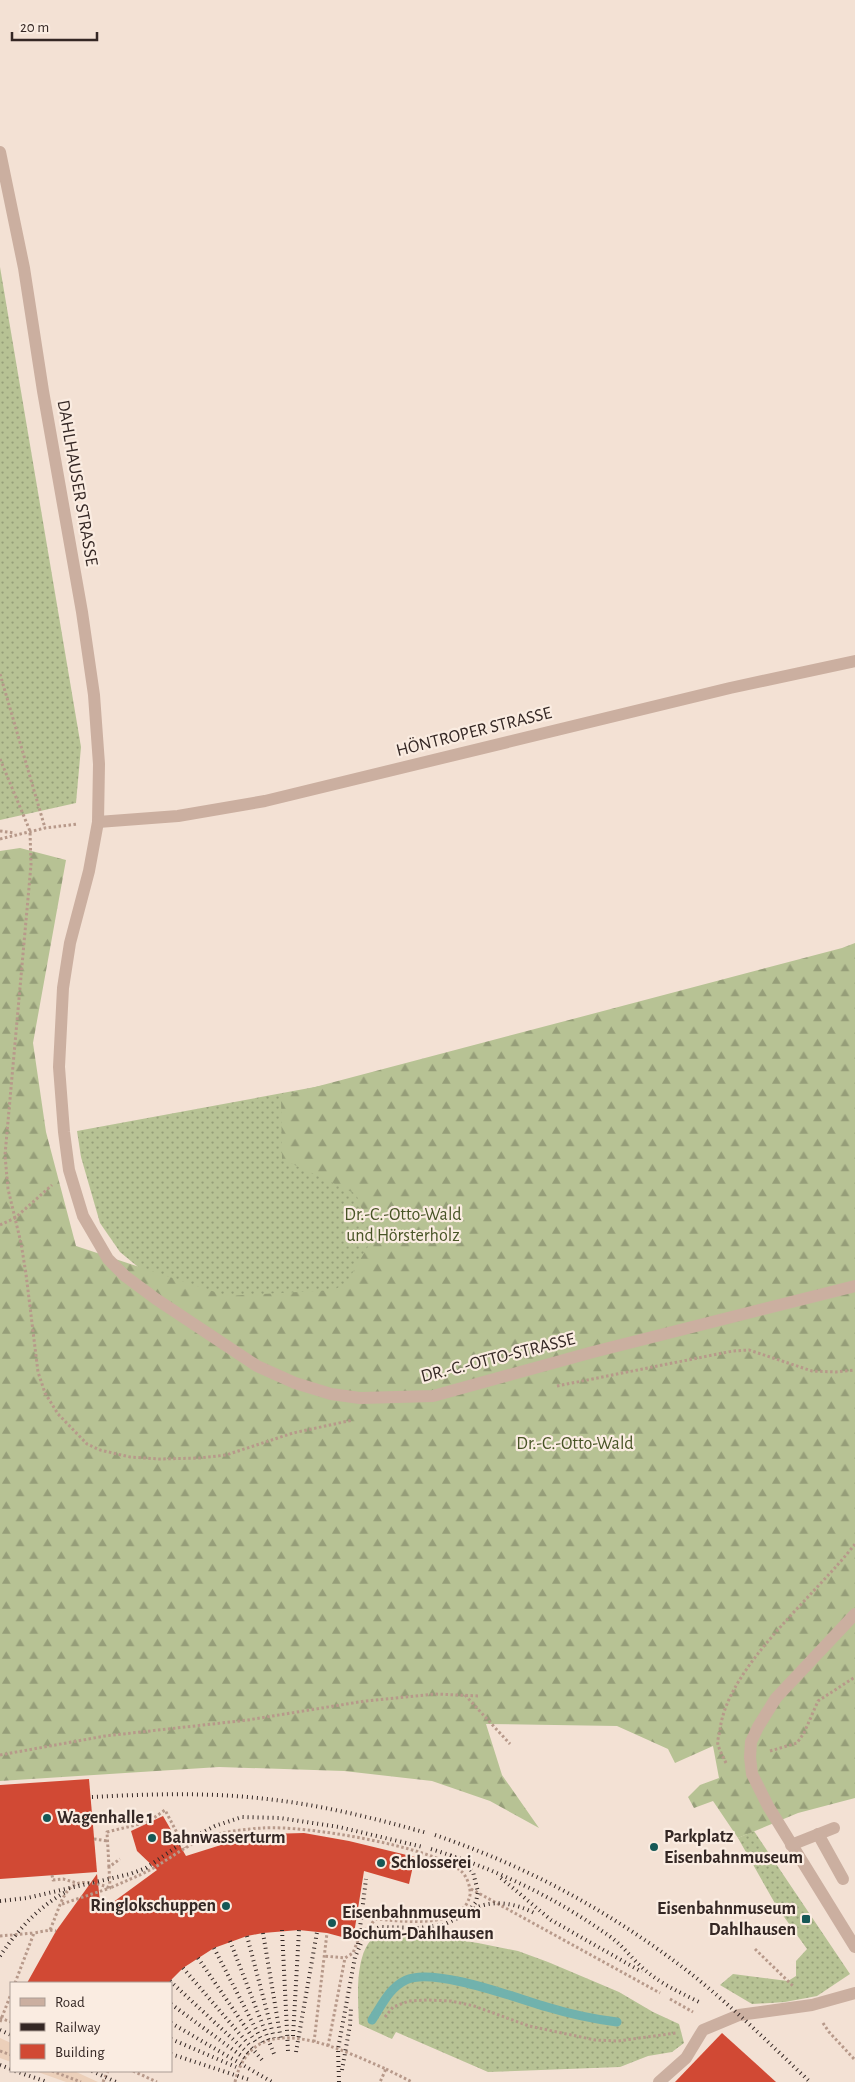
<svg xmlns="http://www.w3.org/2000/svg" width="855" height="2082" font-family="'Alegreya Sans',sans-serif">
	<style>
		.grass { fill: url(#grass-dots) }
		.forest { fill: url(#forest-firs) }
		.plaza { fill: #ecd0ba }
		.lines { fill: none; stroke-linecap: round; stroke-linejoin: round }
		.stream { stroke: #71b2ad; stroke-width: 9 }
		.building { fill: #d14934 }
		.path { stroke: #b7998a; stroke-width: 3; stroke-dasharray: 2.5 2.5; stroke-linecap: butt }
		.minor { stroke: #cbafa0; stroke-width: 12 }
		.rail { stroke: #342724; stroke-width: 4; stroke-dasharray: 1 4; stroke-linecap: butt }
		.poi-dot { fill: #165856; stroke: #faece1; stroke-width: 2 }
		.labels { text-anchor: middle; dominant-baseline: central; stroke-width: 4.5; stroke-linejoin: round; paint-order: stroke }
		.street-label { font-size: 18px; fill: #342724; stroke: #faece1 }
		.park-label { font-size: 18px; fill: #485426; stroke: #faece1 }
		.poi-label { font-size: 18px; font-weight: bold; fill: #342724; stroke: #faece1; text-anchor: start }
	</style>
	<defs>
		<pattern id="grass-dots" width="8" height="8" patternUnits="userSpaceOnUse" patternTransform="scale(1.25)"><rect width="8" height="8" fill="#b7c294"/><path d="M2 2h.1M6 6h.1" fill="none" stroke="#969e79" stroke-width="1.8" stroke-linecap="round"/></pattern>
		<pattern id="forest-firs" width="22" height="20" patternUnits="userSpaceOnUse" patternTransform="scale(1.25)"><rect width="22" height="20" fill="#b7c294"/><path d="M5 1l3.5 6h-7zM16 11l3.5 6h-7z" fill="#969e79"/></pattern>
	</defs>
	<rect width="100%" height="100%" fill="#f3e1d4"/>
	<g class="grass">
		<path d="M 0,267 L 81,747 L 76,803 L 0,820 Z"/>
		<path d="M 569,1040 L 429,1375 L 167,1291 L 120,1252 L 100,1223 L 81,1157 L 77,1131 Z"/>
		<path d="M 754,1831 L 850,1974 L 817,1996 L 785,2002 L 752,2004 L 720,1985 L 733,1974 L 788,1981 L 796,1976 L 796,1961 L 807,1949 L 777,1907 L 738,1838 Z"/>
		<path d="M 389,1930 L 478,1943 L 518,1951 L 548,1962 L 619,1992 L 653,2012 L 679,2024 L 684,2043 L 672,2052 L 648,2056 L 620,2067 L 488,2072 L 396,2032 L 392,2039 L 359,2024 C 358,1995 352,1936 389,1930 Z"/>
	</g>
	<path class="forest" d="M 20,848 L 66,860 L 33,1043 L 46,1132 L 76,1246 L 227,1296 L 334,1290 L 347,1282 L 373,1238 L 356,1194 L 282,1159 L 281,1096 L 842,948 L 855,943 L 855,1798 L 798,1813 L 738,1838 L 713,1801 L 694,1808 L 688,1797 L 700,1785 L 719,1778 L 713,1746 L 675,1763 L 668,1749 L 617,1726 L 486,1724 L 502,1775 L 539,1828 L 490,1801 L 432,1781 L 344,1771 L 219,1767 L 0,1781 L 0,851 Z"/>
	<g class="plaza">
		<path d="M 0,2038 L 11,2043 L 11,2062 L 0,2058 Z"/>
		<path d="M 35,2071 L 74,2071 L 98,2082 L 66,2082 Z"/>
	</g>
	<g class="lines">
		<path class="stream" d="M 372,2020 C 382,2005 389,1988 406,1980 C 434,1967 516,1998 547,2007 C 570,2014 593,2019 617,2022"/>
	</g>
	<g class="building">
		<path d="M 89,1779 L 97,1872 L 0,1879 L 0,1785 Z"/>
		<path d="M 163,1816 L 186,1856 L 240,1839 L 268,1834 L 304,1833 L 349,1841 L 415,1857 L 409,1884 L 364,1871 L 353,1940 L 327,1933 L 299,1930 L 263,1933 L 247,1936 L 214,1948 L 183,1968 L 168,1983 L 27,1983 L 56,1931 L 97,1874 L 101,1911 L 157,1870 L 137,1851 L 131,1831 Z"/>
		<path d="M 722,2033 L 776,2082 L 675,2082 Z"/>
	</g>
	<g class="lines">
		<g class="path">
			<path d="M 0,674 L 45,828"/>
			<path d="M 0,759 L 30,831 L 31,865 L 5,1155 L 8,1189 L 21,1243 L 26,1274 L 38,1372 L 45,1393 L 58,1414 L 87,1444 L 100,1450 L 130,1457 L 159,1459 L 200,1458 L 226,1455 L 293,1433 L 353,1420"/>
			<path d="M 0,831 L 15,833"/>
			<path d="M 0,839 L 45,828 L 78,824"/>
			<path d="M 0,1225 L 15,1218 L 52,1185"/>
			<path d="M 557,1386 L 733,1351 L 749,1350 L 812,1371 L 836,1372 L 855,1370"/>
			<path d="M 465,1695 L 510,1744"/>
			<path d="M 770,1751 L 797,1743 L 804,1733 L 818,1701 L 855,1677"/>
			<path d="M 0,1755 L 105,1736 L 248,1720 L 365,1701 L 435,1694 L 480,1696"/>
			<path d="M 726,1763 C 723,1757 720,1751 718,1745 C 717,1741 719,1735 720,1730 C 727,1667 816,1595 855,1544"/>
			<path d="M 94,1839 L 108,1841"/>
			<path d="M 109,1867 L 107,1832 L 148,1822 L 165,1810 L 185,1848"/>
			<path d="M 52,1875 L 53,1880 L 63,1879 L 77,1883"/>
			<path d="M 471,1889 L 660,1993"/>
			<path d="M 62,1904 L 110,1888 L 109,1867 L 120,1859"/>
			<path d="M 50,1930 L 56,1931"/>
			<path d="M 0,1936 L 34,1933"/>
			<path d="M 755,1949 L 794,1987"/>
			<path d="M 15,1983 L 34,1933 L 50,1930 C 65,1895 65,1871 110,1888 C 123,1882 136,1877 148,1871 C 169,1860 188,1843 211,1836 C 227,1831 247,1829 263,1828 C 304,1825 431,1846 461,1871 C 467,1876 471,1888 470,1895 C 463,1930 401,1921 376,1919 L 360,1935 L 353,1953 L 345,1958 L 324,1956"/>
			<path d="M 670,1999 L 693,2012"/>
			<path d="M 385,2017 L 393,2007 L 409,2001 L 427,2000 L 451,2001 L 474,2006 L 529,2026 L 595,2040 L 618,2041 L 676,2033"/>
			<path d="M 0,2018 L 11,2022"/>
			<path d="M 0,2022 L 11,1994"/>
			<path d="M 823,2023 L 829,2032 L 855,2060"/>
			<path d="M 314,2042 L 327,1933"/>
			<path d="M 328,2046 L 345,1958"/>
			<path d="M 0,2051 L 11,2055"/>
			<path d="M 386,2069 L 412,2082"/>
			<path d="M 52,2071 L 81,2082"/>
			<path d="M 133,2071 L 157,2082"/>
			<path d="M 103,2082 L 108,2071"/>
			<path d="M 235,2082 C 253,2004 339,2049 386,2069 L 380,2082"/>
		</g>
		<g class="minor">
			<path d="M 0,152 L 24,268 L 43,391 L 82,612 L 94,695 L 99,764 L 98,822 L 89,871 L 70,943 L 63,988 L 59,1067 L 64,1132 L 69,1170 L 83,1216 L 108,1259 L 125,1276 L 156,1299 L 257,1366 L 295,1383 L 331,1394 L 360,1398 L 433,1396 L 593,1352 L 855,1286"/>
			<path d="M 98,822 L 178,816 L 265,801 L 730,688 L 855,661"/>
			<path d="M 855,1614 L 776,1698 L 758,1727 L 751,1742 L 750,1757 L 752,1774 L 768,1806 L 855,1947"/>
			<path d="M 818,1834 L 843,1879"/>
			<path d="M 791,1845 L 834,1828"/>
			<path d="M 659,2082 L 686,2058 L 703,2030 L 739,2015 L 812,2005 L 855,1993"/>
		</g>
		<g class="rail">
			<path d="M 92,1797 C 149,1794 209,1792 267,1799 C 321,1805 374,1818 427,1833"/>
			<path d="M 435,1835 C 529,1867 611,1912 690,1973 C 732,2006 771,2045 810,2082"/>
			<path d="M 431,1849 C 496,1869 557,1898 612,1938 C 624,1947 633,1960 645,1970 C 661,1984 681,1993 701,2003"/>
			<path d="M 501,1878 L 551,1920 L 642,1972"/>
			<path d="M 0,1901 L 27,1898 L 130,1874 L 146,1868 L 182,1843 L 215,1826 L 242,1817 L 280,1818 L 339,1827 L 423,1847"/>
			<path d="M 470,1911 C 491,1898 516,1903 536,1914"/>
			<path d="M 282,1930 L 288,2051"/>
			<path d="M 263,1933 L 281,2040"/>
			<path d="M 247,1936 L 274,2038"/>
			<path d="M 230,1941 L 274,2054"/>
			<path d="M 358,1944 L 366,1879"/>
			<path d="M 214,1948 L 263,2043"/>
			<path d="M 0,1956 C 17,1931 39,1906 66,1892"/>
			<path d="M 198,1958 L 257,2044"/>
			<path d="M 183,1968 L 263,2061"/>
			<path d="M 170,1981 L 250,2055"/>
			<path d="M 171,2004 L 247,2060"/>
			<path d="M 171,2023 L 272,2082"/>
			<path d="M 0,2030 L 11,2035"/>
			<path d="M 293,2036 L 299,1930"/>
			<path d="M 171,2039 L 236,2067"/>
			<path d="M 296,2052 L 317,1932"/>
			<path d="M 171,2054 L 250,2080"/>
			<path d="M 0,2065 L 11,2069"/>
			<path d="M 342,2070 L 350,2025 L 351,2008"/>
			<path d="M 15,2071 L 47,2082"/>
			<path d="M 92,2071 L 116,2082"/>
			<path d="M 339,2082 L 338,2049 L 355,1957 L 363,1939 L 369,1932 L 380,1927 L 419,1928 L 443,1925 L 466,1914 L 476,1902 L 478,1892 L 473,1872 L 458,1859 L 447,1854"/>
		</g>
	</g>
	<g class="poi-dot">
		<circle cx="47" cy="1818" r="5"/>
		<circle cx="152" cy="1838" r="5"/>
		<circle cx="654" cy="1847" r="5"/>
		<circle cx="381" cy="1863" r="5"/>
		<circle cx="226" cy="1906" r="5"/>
		<rect x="801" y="1914" width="10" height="10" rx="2.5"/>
		<circle cx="332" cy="1923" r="5"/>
	</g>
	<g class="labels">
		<g class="street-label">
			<text transform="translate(77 483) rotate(80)">DAHLHAUSER STRASSE</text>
			<text transform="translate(474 732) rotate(-14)">HÖNTROPER STRASSE</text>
			<text transform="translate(498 1358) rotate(-14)">DR.-C.-OTTO-STRASSE</text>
		</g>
		<g class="park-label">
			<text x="403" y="1215">Dr.-C.-Otto-Wald<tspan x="403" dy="21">und Hörsterholz</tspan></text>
			<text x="575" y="1444">Dr.-C.-Otto-Wald</text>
		</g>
		<g class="poi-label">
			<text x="57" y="1818">Wagenhalle 1</text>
			<text x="664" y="1837">Parkplatz<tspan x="664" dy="21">Eisenbahnmuseum</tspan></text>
			<text x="162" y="1838">Bahnwasserturm</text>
			<text x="391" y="1863">Schlosserei</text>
			<text x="216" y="1906" text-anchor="end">Ringlokschuppen</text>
			<text x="796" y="1909" text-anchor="end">Eisenbahnmuseum<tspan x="796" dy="21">Dahlhausen</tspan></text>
			<text x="342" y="1913">Eisenbahnmuseum<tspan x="342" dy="21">Bochum-Dahlhausen</tspan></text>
		</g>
	</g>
	<rect x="10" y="1982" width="162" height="90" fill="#faece1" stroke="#ab9d95"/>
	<rect x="20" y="1998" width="25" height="8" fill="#cbafa0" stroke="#ab9d95"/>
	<text x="55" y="2007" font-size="15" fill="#342724">Road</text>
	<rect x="20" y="2023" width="25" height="8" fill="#342724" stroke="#ab9d95"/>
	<text x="55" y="2032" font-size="15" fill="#342724">Railway</text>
	<rect x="20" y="2044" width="25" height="15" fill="#d14934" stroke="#ab9d95"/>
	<text x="55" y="2057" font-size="15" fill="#342724">Building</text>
	<path d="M12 32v8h85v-8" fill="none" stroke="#342724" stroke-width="2.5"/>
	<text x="20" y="32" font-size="15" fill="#342724" stroke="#faece1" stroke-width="4" paint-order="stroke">20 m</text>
</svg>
